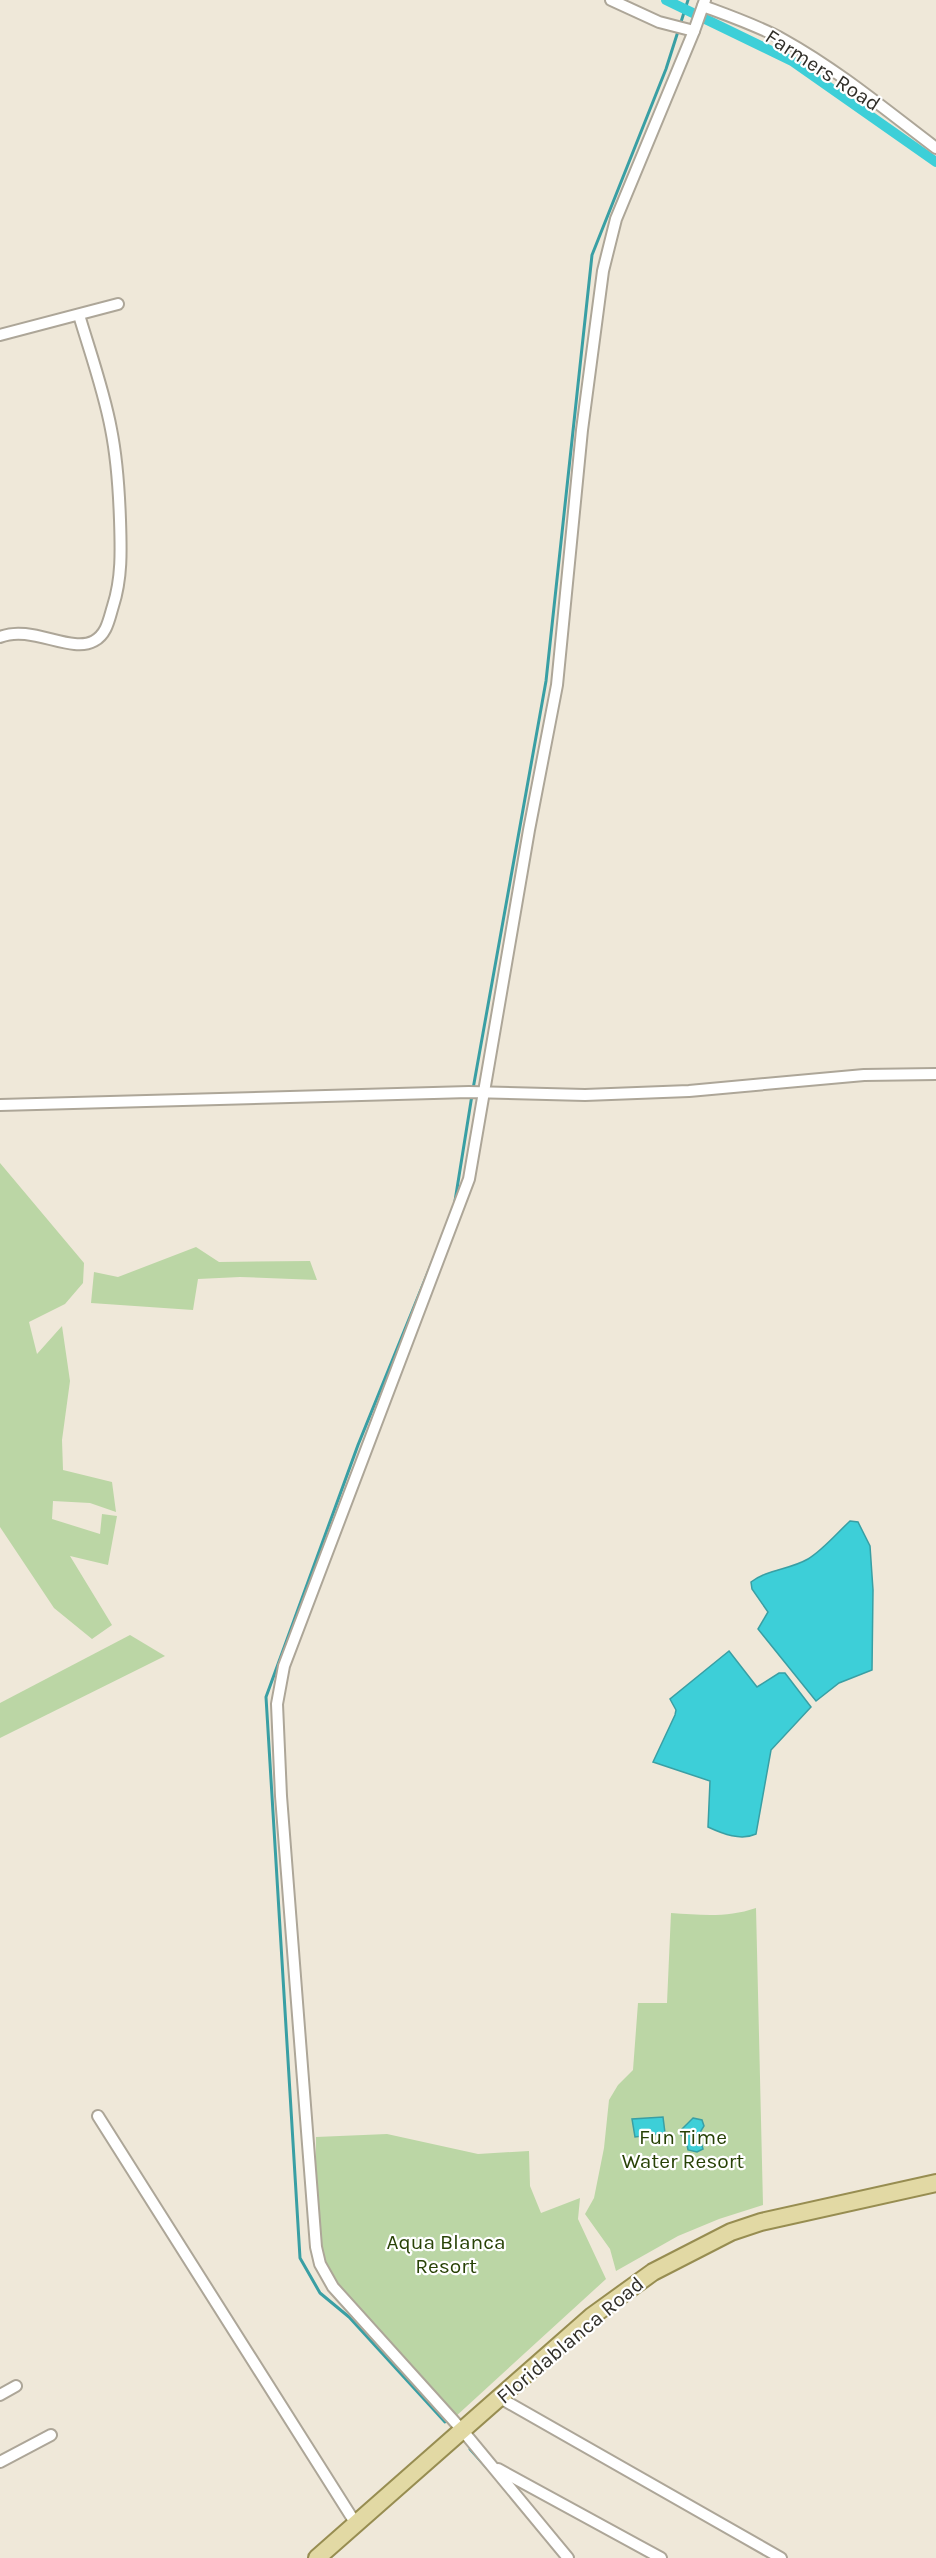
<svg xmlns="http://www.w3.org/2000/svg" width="936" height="2558" font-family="Karla,sans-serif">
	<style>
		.green { fill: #bbd6a5 }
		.water { fill: #3dcfd8; stroke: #399fa4; stroke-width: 1.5 }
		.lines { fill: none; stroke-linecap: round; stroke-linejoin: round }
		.stream { stroke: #399fa4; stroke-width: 3 }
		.canal { stroke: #3dcfd8; stroke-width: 10 }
		.minor-casing { stroke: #ada698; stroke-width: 14 }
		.primary-casing { stroke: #978d51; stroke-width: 20 }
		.minor { stroke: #fff; stroke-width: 10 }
		.primary { stroke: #e2d9a4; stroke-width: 16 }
		.labels { text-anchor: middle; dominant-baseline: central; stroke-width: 4.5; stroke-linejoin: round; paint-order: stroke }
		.street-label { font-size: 21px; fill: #312f29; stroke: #fff }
		.park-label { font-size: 21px; fill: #284206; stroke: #fff }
	</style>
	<rect width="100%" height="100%" fill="#efe8d9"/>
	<g class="green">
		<path d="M 0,1163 L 84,1263 L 83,1283 L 65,1304 L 29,1322 L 37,1354 L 62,1326 L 70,1381 L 62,1440 L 63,1470 L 112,1482 L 116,1512 L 90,1503 L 53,1501 L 52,1519 L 100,1534 L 102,1514 L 117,1516 L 108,1565 L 70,1556 L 112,1625 L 92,1639 L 54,1608 L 0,1527 Z"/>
		<path d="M 196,1247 L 219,1262 L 310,1261 L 317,1280 L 240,1277 L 198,1279 L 193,1310 L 91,1303 L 94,1272 L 118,1277 Z"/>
		<path d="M 130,1635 L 165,1656 L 0,1738 L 0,1703 Z"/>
		<path d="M 756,1908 L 763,2205 L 719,2219 L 678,2236 L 616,2271 L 610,2249 L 585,2214 L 594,2198 L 604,2148 L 609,2100 L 618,2085 L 633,2070 L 638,2003 L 667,2003 L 671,1913 C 701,1915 727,1918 756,1908 Z"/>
		<path d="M 387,2134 L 478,2154 L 529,2151 L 530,2186 L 541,2213 L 580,2198 L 578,2219 L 606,2279 L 454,2418 C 419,2379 333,2298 322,2251 C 313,2214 316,2174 316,2137 Z"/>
	</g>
	<g class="water">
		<path d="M 850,1521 L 858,1522 L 870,1546 L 873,1590 L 872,1670 L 839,1683 L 816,1701 L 758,1629 L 768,1612 L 752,1589 L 751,1582 C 768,1569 789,1570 808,1559 C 823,1550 837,1533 850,1521 Z"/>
		<path d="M 729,1651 L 757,1687 L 779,1673 L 785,1673 L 811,1707 L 771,1750 L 756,1834 C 741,1841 723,1834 708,1827 L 710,1781 L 653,1762 L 675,1715 L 676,1710 L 670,1699 Z"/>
		<path d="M 663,2117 L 665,2133 L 635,2137 L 632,2119 Z"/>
		<path d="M 693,2118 L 702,2120 L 704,2126 L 699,2134 L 703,2149 L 697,2152 L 688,2150 L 686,2139 L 681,2135 L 681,2130 Z"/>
	</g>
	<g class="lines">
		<g class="stream">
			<path d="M 473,1089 L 546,681 L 592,255 L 666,69 L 688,0"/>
			<path d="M 455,1201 L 472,1095"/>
			<path d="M 435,1255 L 358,1445 L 266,1697 L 300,2258 L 320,2293 L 349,2317 L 445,2422"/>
			<path d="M 470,2449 L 487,2468"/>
		</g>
		<path class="canal" d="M 666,0 L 792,61 L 936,162"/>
		<g class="minor-casing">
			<g id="minor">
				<path d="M 611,0 L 659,22 L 694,31"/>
				<path d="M 703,6 C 730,16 759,26 784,40 C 838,70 887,111 936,148"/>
				<path d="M 0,335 L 118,304"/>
				<path d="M 0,637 C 31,624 71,654 94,641 C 107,634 109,619 113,606 C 122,578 121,550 120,520 C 119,490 117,459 111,429 C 104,391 90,352 79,315"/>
				<path d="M 0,1105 L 469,1092 L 585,1095 L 689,1091 L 864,1075 L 936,1074"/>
				<path d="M 98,2116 L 356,2524"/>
				<path d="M 0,2395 L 16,2386"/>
				<path d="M 500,2398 L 781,2558"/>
				<path d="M 0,2462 L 51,2435"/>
				<path d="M 498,2469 L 661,2558"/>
				<path d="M 568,2558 L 463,2431 L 333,2287 L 320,2264 L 316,2247 L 281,1796 L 277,1704 L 284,1666 L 469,1179 L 529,830 L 557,685 L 582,430 L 603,271 L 616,219 L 694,31 L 705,0"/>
			</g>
		</g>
		<g class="primary-casing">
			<path id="primary" d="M 317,2558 L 592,2316 L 653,2272 L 731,2232 L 761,2222 L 936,2183"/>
		</g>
		<use href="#minor" class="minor"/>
		<use href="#primary" class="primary"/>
	</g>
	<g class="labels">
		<g class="street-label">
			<text transform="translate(823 70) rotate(33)">Farmers Road</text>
			<text transform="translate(570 2340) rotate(-40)">Floridablanca Road</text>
		</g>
		<g class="park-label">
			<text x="683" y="2137">Fun Time<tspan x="683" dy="24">Water Resort</tspan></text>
			<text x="446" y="2242">Aqua Blanca<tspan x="446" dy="24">Resort</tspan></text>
		</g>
	</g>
</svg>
